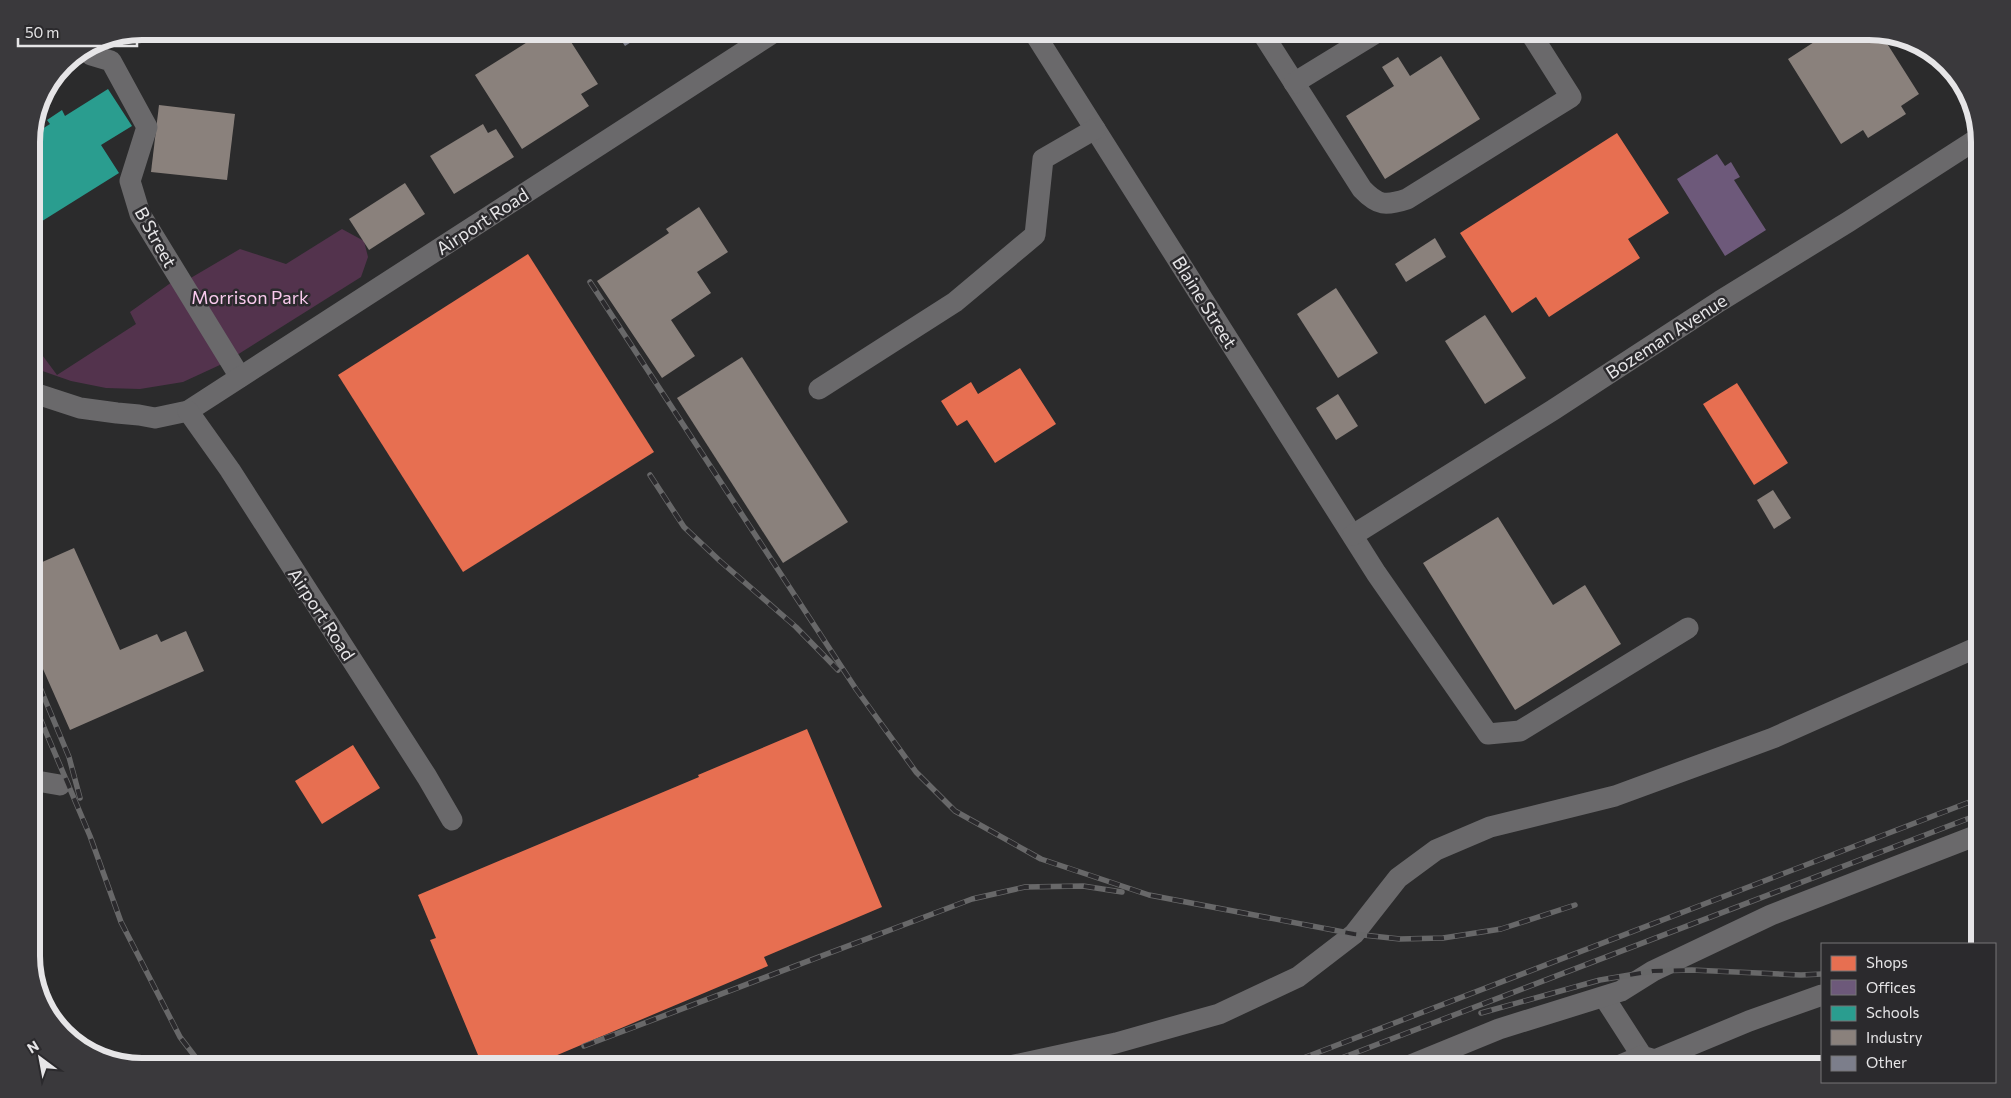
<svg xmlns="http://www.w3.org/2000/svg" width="2011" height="1098" font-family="Commissioner,sans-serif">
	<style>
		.green { fill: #53334d }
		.shops { fill: #e76f51 }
		.offices { fill: #6d597a }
		.schools { fill: #2a9d8f }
		.industry { fill: #8a817c }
		.building { fill: #7c7e8b }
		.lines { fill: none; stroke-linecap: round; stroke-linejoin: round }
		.minor { stroke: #6a696b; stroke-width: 21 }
		.rail-casing { stroke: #686869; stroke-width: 5.5 }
		.rail { stroke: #2b2a2d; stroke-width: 4; stroke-dasharray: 11; stroke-linecap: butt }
		.labels { text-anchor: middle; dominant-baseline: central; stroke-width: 5; stroke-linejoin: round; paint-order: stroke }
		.street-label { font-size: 18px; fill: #e6e5e7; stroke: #2b2a2d }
		.park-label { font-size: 18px; fill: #f9caed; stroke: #2b2a2d }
		.rim { fill: none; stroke: #e6e5e7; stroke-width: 6 }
	</style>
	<rect width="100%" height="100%" fill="#2b2b2c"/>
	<g class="green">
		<path d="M 342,229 L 364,241 L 368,257 L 361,277 L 237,355 L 189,279 L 240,249 L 286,264 Z"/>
		<path d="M 172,282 L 222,364 L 183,382 L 140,389 L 106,388 L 71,381 L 31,367 L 31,340 L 57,375 L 136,324 L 130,312 Z"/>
	</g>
	<g class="shops">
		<path d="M 1617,133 L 1669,213 L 1628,239 L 1640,258 L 1549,317 L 1536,297 L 1512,313 L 1460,233 Z"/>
		<path d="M 528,254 L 654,452 L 463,572 L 338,375 Z"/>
		<path d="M 1020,368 L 1056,424 L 995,463 L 967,420 L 957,426 L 941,401 L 971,382 L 978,394 Z"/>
		<path d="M 1737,383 L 1788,463 L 1754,485 L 1703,404 Z"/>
		<path d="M 807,729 L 882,907 L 764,957 L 768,966 L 529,1067 L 483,1067 L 430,940 L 436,938 L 418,895 L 699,777 L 698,775 Z"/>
		<path d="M 353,745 L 380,788 L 322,824 L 295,781 Z"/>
	</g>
	<path class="offices" d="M 1717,154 L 1725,166 L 1731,162 L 1740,177 L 1734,180 L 1766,230 L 1725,256 L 1677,179 Z"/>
	<path class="schools" d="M 108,89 L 132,126 L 101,145 L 119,173 L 31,228 L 31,135 L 34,124 L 39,131 L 50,124 L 47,120 L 62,110 L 65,116 Z"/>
	<g class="industry">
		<path d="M 564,31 L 598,84 L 581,94 L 589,106 L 522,149 L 475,75 L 540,34 L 546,43 Z"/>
		<path d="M 1831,31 L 1869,31 L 1881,34 L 1919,94 L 1901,106 L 1906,114 L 1868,138 L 1863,130 L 1841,144 L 1788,59 Z"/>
		<path d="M 1441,56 L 1480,119 L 1385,179 L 1346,116 L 1394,86 L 1382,67 L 1398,57 L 1410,76 Z"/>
		<path d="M 159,105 L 235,114 L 227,180 L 151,172 Z"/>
		<path d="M 483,124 L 488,133 L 496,129 L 514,157 L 454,194 L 430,156 Z"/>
		<path d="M 405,183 L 425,214 L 369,250 L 349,219 Z"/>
		<path d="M 699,207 L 728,252 L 697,272 L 711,293 L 671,320 L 695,356 L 662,378 L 597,281 L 669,233 L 666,229 Z"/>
		<path d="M 1435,238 L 1446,257 L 1406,282 L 1395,264 Z"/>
		<path d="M 1336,288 L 1378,353 L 1338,378 L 1297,314 Z"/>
		<path d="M 1485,315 L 1526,378 L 1485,404 L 1445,341 Z"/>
		<path d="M 742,357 L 848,522 L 783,563 L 677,398 Z"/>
		<path d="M 1338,394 L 1358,426 L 1336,440 L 1316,408 Z"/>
		<path d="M 1773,490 L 1791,518 L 1774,529 L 1757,500 Z"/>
		<path d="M 1498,517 L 1553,605 L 1585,585 L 1621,644 L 1515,710 L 1423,563 Z"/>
		<path d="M 74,548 L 120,650 L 157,634 L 161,642 L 186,631 L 204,671 L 70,730 L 31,642 L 31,567 Z"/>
	</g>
	<path class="building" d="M 615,31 L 643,31 L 644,34 L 625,46 Z"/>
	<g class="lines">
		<g class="minor">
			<path d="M 1033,31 L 1376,573 L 1488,734 L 1520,731 L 1688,628"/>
			<path d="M 1261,31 L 1362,189 C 1378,206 1386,206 1407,199 L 1571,97 L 1531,34 L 1525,31"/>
			<path d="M 85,49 L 91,55 L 111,61 L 147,127 L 130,181 L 140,214 L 240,377"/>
			<path d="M 1294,83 L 1379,31"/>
			<path d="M 819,389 L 955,302 L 1035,235 L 1043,159 L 1095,129"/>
			<path d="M 31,392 L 80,408 L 117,413 L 139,415 L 155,418 L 188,411 L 776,31"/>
			<path d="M 188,411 L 230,470 L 427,777 L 452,820"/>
			<path d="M 1353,535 L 1553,410 L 1720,301 L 1848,222 L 1980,137"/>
			<path d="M 31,780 L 60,785"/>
			<path d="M 1604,997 L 1642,1056 L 1655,1060 L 1749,1021 L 1822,995"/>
			<path d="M 1005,1067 L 1116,1043 L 1219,1014 L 1298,977 L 1354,934 L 1398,878 L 1436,850 L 1490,827 L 1615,796 L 1773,738 L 1980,646"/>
			<path d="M 1406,1067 L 1499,1029 L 1621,991 L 1653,971 L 1771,915 L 1980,834"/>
			<path d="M 1616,1067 L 1642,1056 L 1648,1067"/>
		</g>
		<g class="rail-casing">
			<g id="rail">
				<path d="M 590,282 L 856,689 L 916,772 L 955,811 L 1041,859 L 1149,895 L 1354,934 L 1400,939 L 1443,938 L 1501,929 L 1575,905"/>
				<path d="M 650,475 L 684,527 L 720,561 L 796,627 L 838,670"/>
				<path d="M 31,666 L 69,757 L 80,798"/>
				<path d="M 31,697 L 90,836 L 121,922 L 180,1037 L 203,1067"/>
				<path d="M 1481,1013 L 1600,980 L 1653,971 L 1692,970 L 1801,975 L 1822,974"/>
				<path d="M 584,1046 L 972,899 L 1025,887 L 1083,886 L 1122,892"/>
				<path d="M 1280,1067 L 1980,798"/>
				<path d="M 1318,1067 L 1980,814"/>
			</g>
		</g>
		<use href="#rail" class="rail"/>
	</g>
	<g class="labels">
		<g class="street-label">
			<text transform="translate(482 221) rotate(-33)">Airport Road</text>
			<text transform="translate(156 237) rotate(61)">B Street</text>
			<text transform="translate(1205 302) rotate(58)">Blaine Street</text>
			<text transform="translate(1666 336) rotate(-33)">Bozeman Avenue</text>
			<text transform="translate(322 614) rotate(57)">Airport Road</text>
		</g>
		<g class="park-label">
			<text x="250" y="297">Morrison Park</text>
		</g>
	</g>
	<path d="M0 0H2011V1098H0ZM142 40H1869A102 102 0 0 1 1971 142V956A102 102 0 0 1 1869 1058H142A102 102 0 0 1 40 956V142A102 102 0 0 1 142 40Z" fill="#3a393c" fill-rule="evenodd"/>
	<path class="rim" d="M142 40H1869A102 102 0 0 1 1971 142V956A102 102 0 0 1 1869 1058H142A102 102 0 0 1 40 956V142A102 102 0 0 1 142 40Z"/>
	<rect x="1821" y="943" width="175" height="140" fill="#2b2a2d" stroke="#767577"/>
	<rect x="1831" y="956" width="25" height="15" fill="#e76f51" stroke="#767577"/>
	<text x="1866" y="968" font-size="15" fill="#e6e5e7">Shops</text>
	<rect x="1831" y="980" width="25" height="15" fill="#6d597a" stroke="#767577"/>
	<text x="1866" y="993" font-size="15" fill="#e6e5e7">Offices</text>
	<rect x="1831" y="1006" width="25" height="15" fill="#2a9d8f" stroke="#767577"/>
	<text x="1866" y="1018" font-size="15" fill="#e6e5e7">Schools</text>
	<rect x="1831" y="1030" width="25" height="15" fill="#8a817c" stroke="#767577"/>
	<text x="1866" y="1043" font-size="15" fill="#e6e5e7">Industry</text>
	<rect x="1831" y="1056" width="25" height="15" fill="#7c7e8b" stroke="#767577"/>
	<text x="1866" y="1068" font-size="15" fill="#e6e5e7">Other</text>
	<g transform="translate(40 1058) rotate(328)" stroke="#2b2a2d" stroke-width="4" paint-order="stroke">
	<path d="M0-4L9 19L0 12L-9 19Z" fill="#e6e5e7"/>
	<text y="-8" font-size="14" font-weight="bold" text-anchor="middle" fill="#e6e5e7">N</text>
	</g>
	<path d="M18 38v8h119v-8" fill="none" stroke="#e6e5e7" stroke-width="2.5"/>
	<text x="25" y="38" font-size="15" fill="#e6e5e7" stroke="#2b2a2d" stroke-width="4" paint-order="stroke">50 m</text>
</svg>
